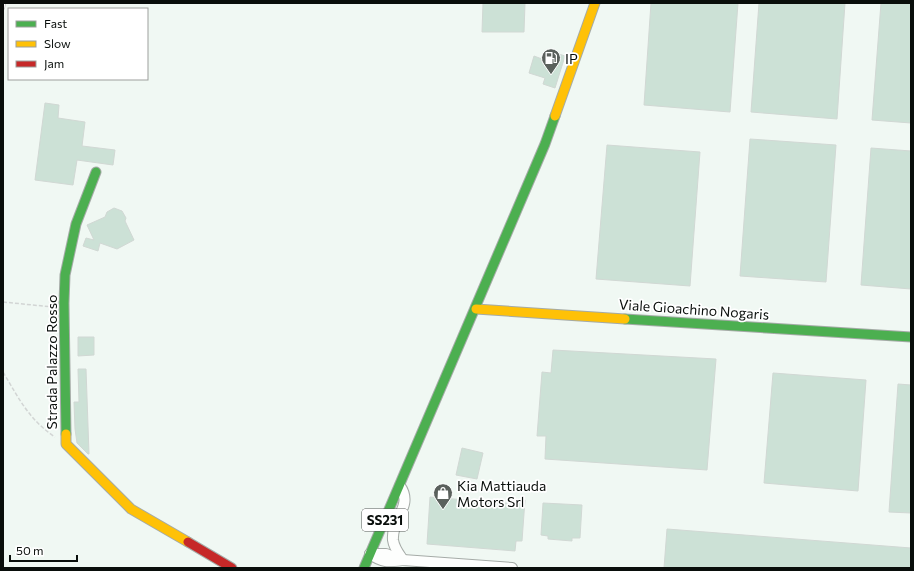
<svg xmlns="http://www.w3.org/2000/svg" width="914" height="571" font-family="Commissioner,sans-serif">
	<style>
		.building { fill: #cce1d6; stroke: #d1d8d4 }
		.lines { fill: none; stroke-linecap: round; stroke-linejoin: round }
		.street-casing { stroke: #a5aba7; stroke-width: 12 }
		.fast-casing { stroke: #a5aba7; stroke-width: 11 }
		.slow-casing { stroke: #a5aba7; stroke-width: 11 }
		.jam-casing { stroke: #a5aba7; stroke-width: 11 }
		.path { stroke: #d2d5d4; stroke-width: 1.5; stroke-dasharray: 4 2; stroke-linecap: butt }
		.street { stroke: #fdfefd; stroke-width: 10 }
		.fast { stroke: #4caf50; stroke-width: 9 }
		.slow { stroke: #ffc107; stroke-width: 9 }
		.jam { stroke: #c62828; stroke-width: 9 }
		.rail-casing { stroke: #caccca; stroke-width: 4 }
		.rail { stroke: #fff; stroke-width: 2.5; stroke-dasharray: 8; stroke-linecap: butt }
		.labels { text-anchor: middle; dominant-baseline: central; stroke-width: 3.5; stroke-linejoin: round; paint-order: stroke }
		.shield { fill: #fff; stroke: #535654; stroke-width: 1 }
		.shield-label { font-size: 13px; font-weight: bold; fill: #090e0b }
		.poi-label { font-size: 14px; fill: #090e0b; stroke: #fff; text-anchor: start }
		.street-label { font-size: 14px; fill: #090e0b; stroke: #fff }
	</style>
	<rect width="100%" height="100%" fill="#f0f8f3"/>
	<g class="building">
		<path d="M 483,3 L 525,3 L 524,32 L 482,32 Z"/>
		<path d="M 651,3 L 738,3 L 730,112 L 644,105 Z"/>
		<path d="M 759,3 L 845,3 L 837,119 L 751,112 Z"/>
		<path d="M 881,3 L 911,3 L 911,123 L 872,120 Z"/>
		<path d="M 553,52 L 565,56 L 555,88 L 543,84 L 545,78 L 529,73 L 534,56 L 550,62 Z"/>
		<path d="M 45,103 L 59,105 L 58,118 L 85,122 L 82,146 L 115,150 L 113,165 L 77,160 L 73,185 L 35,180 Z"/>
		<path d="M 750,139 L 836,145 L 826,282 L 740,276 Z"/>
		<path d="M 607,145 L 700,152 L 690,286 L 596,279 Z"/>
		<path d="M 871,148 L 911,151 L 911,289 L 861,285 Z"/>
		<path d="M 114,208 L 122,211 L 126,218 L 125,221 L 134,240 L 117,249 L 100,243 L 98,251 L 83,246 L 86,238 L 94,240 L 87,225 L 105,217 L 107,212 Z"/>
		<path d="M 78,337 L 94,337 L 94,355 L 78,356 Z"/>
		<path d="M 553,350 L 716,359 L 707,470 L 545,459 L 546,436 L 537,436 L 542,372 L 551,373 Z"/>
		<path d="M 78,369 L 86,369 L 89,454 L 88,454 L 77,443 L 75,429 L 74,402 L 79,402 Z"/>
		<path d="M 773,373 L 866,380 L 858,491 L 764,483 Z"/>
		<path d="M 898,384 L 911,385 L 911,513 L 889,512 Z"/>
		<path d="M 462,448 L 483,453 L 477,479 L 456,475 Z"/>
		<path d="M 430,497 L 515,504 L 516,499 L 525,500 L 522,541 L 516,541 L 515,551 L 427,544 Z"/>
		<path d="M 543,503 L 582,505 L 580,538 L 572,538 L 572,541 L 548,539 L 548,536 L 541,535 Z"/>
		<path d="M 667,529 L 911,548 L 911,568 L 664,568 Z"/>
	</g>
	<g class="lines">
		<g class="street-casing">
			<g id="street">
				<path d="M 400,486 C 414,506 391,519 393,540 C 394,548 399,554 403,560"/>
				<path d="M 370,554 C 383,563 388,562 403,560 L 512,568"/>
				<path d="M 370,554 L 386,554 L 401,560"/>
			</g>
		</g>
		<g class="fast-casing">
			<g id="fast">
				<path d="M 625,319 L 911,337"/>
				<path d="M 66,434 L 64,303 L 65,275 L 76,224 L 96,172"/>
				<path d="M 364,568 L 545,144 L 555,116"/>
			</g>
		</g>
		<g class="slow-casing">
			<g id="slow">
				<path d="M 555,116 L 595,3"/>
				<path d="M 476,309 L 625,319"/>
				<path d="M 66,434 L 66,444 L 131,509 L 188,542"/>
			</g>
		</g>
		<g class="jam-casing">
			<path id="jam" d="M 188,542 L 232,568"/>
		</g>
		<g class="path">
			<path d="M 3,302 L 53,307"/>
			<path d="M 3,372 C 18,397 29,420 55,437"/>
		</g>
		<use href="#street" class="street"/>
		<use href="#fast" class="fast"/>
		<use href="#slow" class="slow"/>
		<use href="#jam" class="jam"/>
		<g class="rail-casing">
			<path id="rail" d="M 3,8 L 4,3"/>
		</g>
		<use href="#rail" class="rail"/>
	</g>
	<defs>
		<g id="fuel-pin" transform="scale(1)"><path d="M0 17L-7.5 6A9.5 9.5 0 1 1 7.5 6Z" fill="#5a605c" stroke="#fff"/><path d="M-5.5-6h7V0h2V4h1.3V-2.5L3-4.5l.8-.8L6-3V5H2.5V1h-1V6h-7ZM-4.2-4.7v3.2H.2V-4.7Z" fill="#fff"/></g>
		<g id="shop-pin" transform="scale(1)"><path d="M0 17L-7.5 6A9.5 9.5 0 1 1 7.5 6Z" fill="#5a605c" stroke="#fff"/><path d="M-5-2.5h2.3a2.7 3.5 0 0 1 5.4 0H5L5.5 6h-11ZM-1.5-2.5h3a1.5 2.3 0 0 0-3 0Z" fill="#fff"/></g>
	</defs>
	<g fill-rule="evenodd">
		<use href="#fuel-pin" x="551" y="58"/>
		<use href="#shop-pin" x="443" y="493"/>
	</g>
	<g class="labels">
		<rect class="shield" x="362" y="509" width="46" height="22" rx="3"/>
		<g class="shield-label">
			<text x="385" y="520">SS231</text>
		</g>
		<g class="poi-label">
			<text x="565" y="58">IP</text>
			<text x="457" y="485">Kia Mattiauda<tspan x="457" dy="16">Motors Srl</tspan></text>
		</g>
		<g class="street-label">
			<text transform="translate(694 309) rotate(4)">Viale Gioachino Nogaris</text>
			<text transform="translate(51 362) rotate(-90)">Strada Palazzo Rosso</text>
		</g>
	</g>
	<rect width="914" height="571" fill="none" stroke="#090e0b" stroke-width="8"/>
	<rect x="8" y="8" width="140" height="72" fill="#ffffff" stroke="#9d9f9d"/>
	<rect x="16" y="21" width="20" height="6" fill="#4caf50" stroke="#9d9f9d"/>
	<text x="44" y="28" font-size="12" fill="#090e0b">Fast</text>
	<rect x="16" y="41" width="20" height="6" fill="#ffc107" stroke="#9d9f9d"/>
	<text x="44" y="48" font-size="12" fill="#090e0b">Slow</text>
	<rect x="16" y="61" width="20" height="6" fill="#c62828" stroke="#9d9f9d"/>
	<text x="44" y="68" font-size="12" fill="#090e0b">Jam</text>
	<path d="M10 555v6h67v-6" fill="none" stroke="#090e0b" stroke-width="2"/>
	<text x="16" y="555" font-size="12" fill="#090e0b" stroke="#ffffff" stroke-width="3" paint-order="stroke">50 m</text>
</svg>
